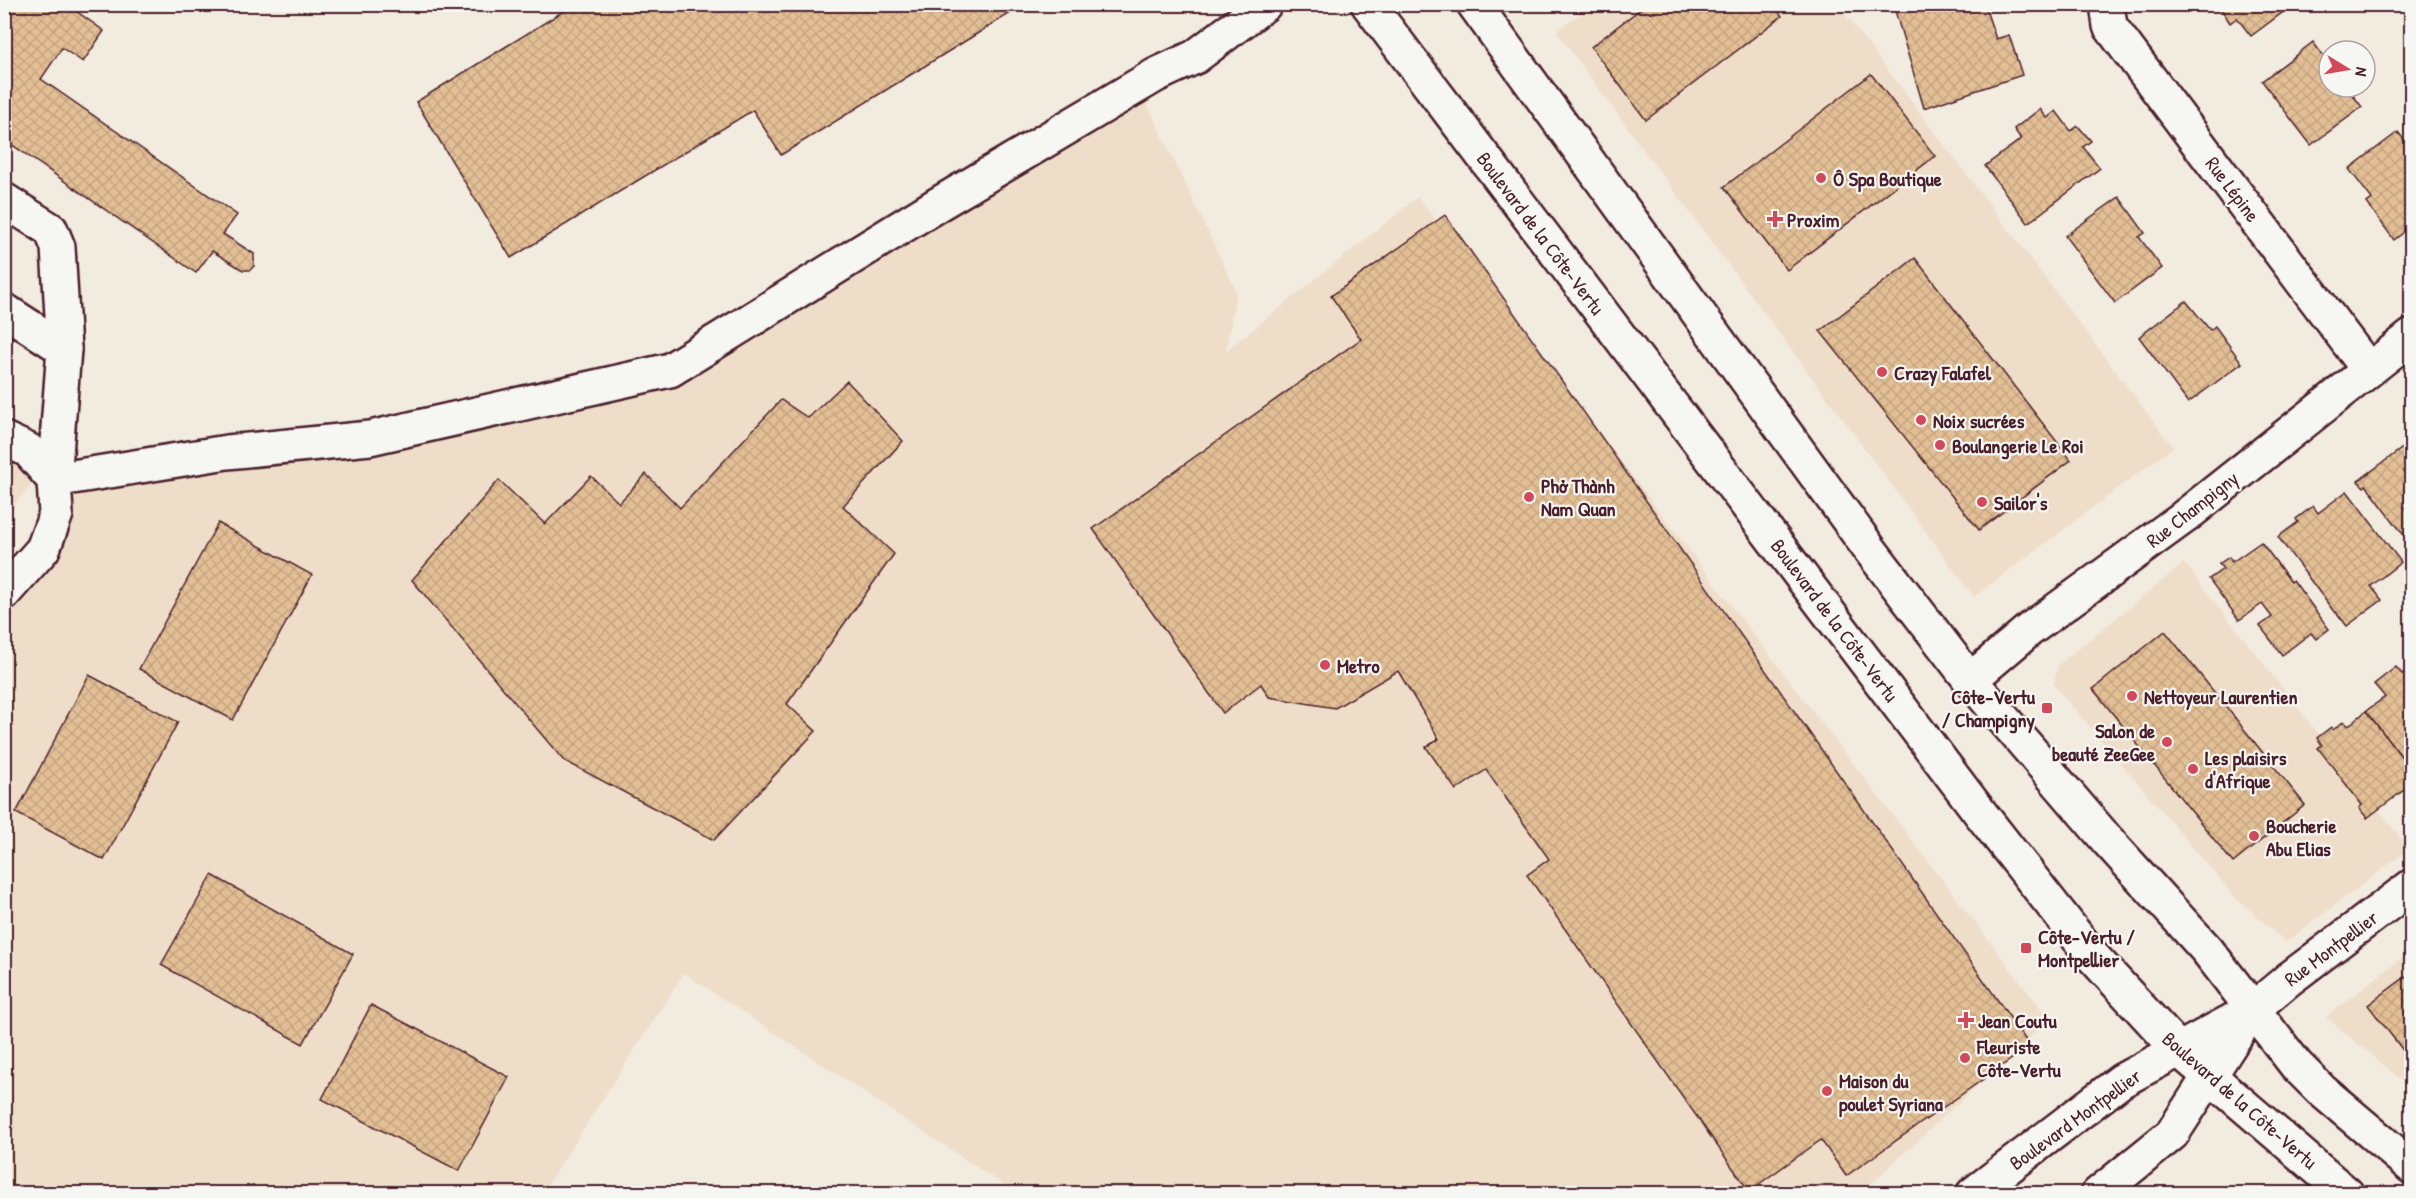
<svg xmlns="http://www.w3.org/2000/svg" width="2416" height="1198" font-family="'Patrick Hand',sans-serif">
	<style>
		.built { fill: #eedec9 }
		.building { fill: url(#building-cross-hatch); stroke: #4a1f2b; stroke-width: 1.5 }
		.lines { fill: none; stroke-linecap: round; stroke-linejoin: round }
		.minor-casing { stroke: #4a1f2b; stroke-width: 38 }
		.major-casing { stroke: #4a1f2b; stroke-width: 38 }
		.minor { stroke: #f6f6f2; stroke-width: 33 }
		.major { stroke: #f6f6f2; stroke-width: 33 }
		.poi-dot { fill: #d1495b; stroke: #f6f6f2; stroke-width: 2 }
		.labels { text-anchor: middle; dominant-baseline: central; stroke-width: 4.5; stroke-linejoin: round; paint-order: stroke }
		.poi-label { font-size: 20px; font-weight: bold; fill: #4a1f2b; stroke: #f6f6f2; text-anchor: start }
		.street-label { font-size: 20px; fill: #4a1f2b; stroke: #f6f6f2 }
	</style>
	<defs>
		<pattern id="building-cross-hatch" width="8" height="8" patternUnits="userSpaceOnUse" patternTransform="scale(1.5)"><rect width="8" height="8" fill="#e3bf95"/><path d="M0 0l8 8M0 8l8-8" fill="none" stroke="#c4a481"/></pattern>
	</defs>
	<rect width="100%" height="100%" fill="#f2ebdf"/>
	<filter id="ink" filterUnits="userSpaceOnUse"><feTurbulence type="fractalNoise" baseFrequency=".0167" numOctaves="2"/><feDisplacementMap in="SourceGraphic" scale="12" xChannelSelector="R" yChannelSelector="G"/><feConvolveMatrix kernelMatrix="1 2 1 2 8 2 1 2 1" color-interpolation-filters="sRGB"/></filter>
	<g filter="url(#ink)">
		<g class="built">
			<path d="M 1592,5 L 1848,5 L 1842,10 L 2173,447 L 1974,597 L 1556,31 Z"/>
			<path d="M 1143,95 L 1236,291 L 1226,351 L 1418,197 L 2049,1019 L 1861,1193 L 1016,1193 L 684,973 L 542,1193 L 22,1194 L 5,1179 L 5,565 L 72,482 L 379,455 L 669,384 Z"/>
			<path d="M 5,426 L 66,445 L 5,516 Z"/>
			<path d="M 2184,563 L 2409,849 L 2286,942 L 2237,899 L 2054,685 L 2058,665 Z"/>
			<path d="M 2411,951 L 2411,1088 L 2326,1017 Z"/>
		</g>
		<g class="building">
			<path d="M 4,4 L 66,4 L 104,31 L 83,62 L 62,48 L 41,79 L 237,215 L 223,234 L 254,254 L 254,266 L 250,270 L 243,270 L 212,251 L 196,273 L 4,139 Z"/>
			<path d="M 575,4 L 1025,4 L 781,155 L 753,110 L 511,258 L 416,102 Z"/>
			<path d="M 1647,4 L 1773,4 L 1782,16 L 1646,120 L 1591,47 Z"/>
			<path d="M 1893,4 L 1984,4 L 1996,39 L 2009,35 L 2022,75 L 1924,108 Z"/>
			<path d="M 2218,4 L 2294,4 L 2251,36 L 2237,18 L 2230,23 Z"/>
			<path d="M 2313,42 L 2329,64 L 2329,87 L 2347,87 L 2362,107 L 2311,145 L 2262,81 Z"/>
			<path d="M 1871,74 L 1935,156 L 1787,270 L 1724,187 Z"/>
			<path d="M 2040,109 L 2047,118 L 2056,111 L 2071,131 L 2078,126 L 2091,141 L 2083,147 L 2100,168 L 2028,223 L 1985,166 L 2021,139 L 2014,129 Z"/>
			<path d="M 2398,132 L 2412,150 L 2412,226 L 2394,240 L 2367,203 L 2372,199 L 2349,169 Z"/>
			<path d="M 2119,197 L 2145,233 L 2139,237 L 2162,268 L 2115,303 L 2065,236 Z"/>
			<path d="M 1445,215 L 2030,1046 L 1846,1176 L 1821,1140 L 1749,1191 L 1527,875 L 1549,859 L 1486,770 L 1456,790 L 1426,747 L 1439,739 L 1398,671 L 1335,708 L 1269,697 L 1261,684 L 1223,713 L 1093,529 L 1361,339 L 1331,296 Z"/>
			<path d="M 1915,258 L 2071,460 L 1979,530 L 1820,331 Z"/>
			<path d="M 2186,301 L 2210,330 L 2215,326 L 2242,363 L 2188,403 L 2139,337 Z"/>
			<path d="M 847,381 L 903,441 L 843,506 L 894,554 L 787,704 L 816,731 L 714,840 L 563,760 L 412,580 L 499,480 L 545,524 L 591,476 L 619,503 L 646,474 L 680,508 L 781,400 L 808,418 Z"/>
			<path d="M 2412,441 L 2412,546 L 2366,485 L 2364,487 L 2358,481 Z"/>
			<path d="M 2347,491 L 2401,562 L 2371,586 L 2382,600 L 2347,626 L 2336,612 L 2335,613 L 2278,537 L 2298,522 L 2296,519 L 2313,506 L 2318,513 Z"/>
			<path d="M 218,523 L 312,575 L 233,720 L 139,669 Z"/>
			<path d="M 2261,542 L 2291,582 L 2293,580 L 2329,629 L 2316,639 L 2311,633 L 2282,655 L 2260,626 L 2272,617 L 2262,604 L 2239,620 L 2209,579 L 2223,569 L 2219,564 L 2229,557 L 2232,562 Z"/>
			<path d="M 2165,631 L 2305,805 L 2233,863 L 2093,689 Z"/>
			<path d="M 2396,667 L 2402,674 L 2406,671 L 2412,677 L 2412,770 L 2366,711 L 2385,697 L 2374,684 Z"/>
			<path d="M 89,675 L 178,722 L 104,860 L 16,813 Z"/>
			<path d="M 2366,711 L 2412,770 L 2412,784 L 2367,818 L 2359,808 L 2362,805 L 2318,748 L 2322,745 L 2317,738 L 2331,727 L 2333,730 L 2344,721 L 2348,726 Z"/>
			<path d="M 212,875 L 353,954 L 303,1044 L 161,965 Z"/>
			<path d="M 2412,972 L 2412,1062 L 2368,1005 Z"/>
			<path d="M 371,1005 L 509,1077 L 459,1171 L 322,1099 Z"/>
		</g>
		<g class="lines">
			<g class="minor-casing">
				<g id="minor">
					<path d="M 2107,4 L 2110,26 L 2368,369"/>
					<path d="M 4,200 L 51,230 L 58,247 L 64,349 L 54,480 L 56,514 L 43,549 L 4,593"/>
					<path d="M 4,310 L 64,349"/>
					<path d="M 4,439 L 28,450 L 54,480 L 227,452 L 370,438 L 670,370 L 940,203 L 1156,75 L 1195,57 L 1265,4"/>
					<path d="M 1970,680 L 2029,630 L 2184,517 L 2412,336"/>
					<path d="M 1973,1194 L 2121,1081 L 2252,1010 L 2289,979 L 2412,886"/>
					<path d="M 2098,1194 L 2172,1134 L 2251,1012"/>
				</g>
			</g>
			<g class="major-casing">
				<g id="major">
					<path d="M 1368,4 L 1981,814 L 2094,958 L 2179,1050 L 2347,1194"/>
					<path d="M 1474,4 L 1868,547 L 1970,680 L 2108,841 L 2207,950 L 2296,1065 L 2321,1090 L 2412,1167"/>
				</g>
			</g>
			<use href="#minor" class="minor"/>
			<use href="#major" class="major"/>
		</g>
	</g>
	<g class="poi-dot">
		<circle cx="1821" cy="178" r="6"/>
		<path d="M1772 210h6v6h6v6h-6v6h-6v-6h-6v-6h6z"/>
		<circle cx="1882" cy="372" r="6"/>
		<circle cx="1921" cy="420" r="6"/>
		<circle cx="1940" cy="445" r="6"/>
		<circle cx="1529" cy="497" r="6"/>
		<circle cx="1982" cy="502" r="6"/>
		<circle cx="1325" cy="665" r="6"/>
		<circle cx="2132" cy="696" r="6"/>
		<rect x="2041" y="702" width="12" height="12" rx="3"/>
		<circle cx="2167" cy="742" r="6"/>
		<circle cx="2193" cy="769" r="6"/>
		<circle cx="2254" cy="836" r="6"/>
		<rect x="2020" y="942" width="12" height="12" rx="3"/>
		<path d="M1963 1011h6v6h6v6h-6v6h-6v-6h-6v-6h6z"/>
		<circle cx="1965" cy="1058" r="6"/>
		<circle cx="1827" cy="1091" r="6"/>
	</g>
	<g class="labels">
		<g class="poi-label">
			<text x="1833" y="178">Ô Spa Boutique</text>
			<text x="1787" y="219">Proxim</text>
			<text x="1894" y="372">Crazy Falafel</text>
			<text x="1933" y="420">Noix sucrées</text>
			<text x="1952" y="445">Boulangerie Le Roi</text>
			<text x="1541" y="485">Phở Thành<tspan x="1541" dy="23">Nam Quan</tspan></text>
			<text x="1994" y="502">Sailor's</text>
			<text x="1337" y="665">Metro</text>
			<text x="2035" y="696" text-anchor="end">Côte-Vertu<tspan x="2035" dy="23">/ Champigny</tspan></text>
			<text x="2144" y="696">Nettoyeur Laurentien</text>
			<text x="2155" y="730" text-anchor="end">Salon de<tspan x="2155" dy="23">beauté ZeeGee</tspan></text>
			<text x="2205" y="757">Les plaisirs<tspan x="2205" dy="23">d'Afrique</tspan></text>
			<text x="2266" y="825">Boucherie<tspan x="2266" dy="23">Abu Elias</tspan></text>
			<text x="2038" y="936">Côte-Vertu /<tspan x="2038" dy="23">Montpellier</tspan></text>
			<text x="1978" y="1020">Jean Coutu</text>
			<text x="1977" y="1046">Fleuriste<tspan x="1977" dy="23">Côte-Vertu</tspan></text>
			<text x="1839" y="1080">Maison du<tspan x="1839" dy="23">poulet Syriana</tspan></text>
		</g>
		<g class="street-label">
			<text transform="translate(2233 189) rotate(53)">Rue Lépine</text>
			<text transform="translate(1541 233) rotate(53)">Boulevard de la Côte-Vertu</text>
			<text transform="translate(2192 509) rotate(-38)">Rue Champigny</text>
			<text transform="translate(1835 620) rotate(53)">Boulevard de la Côte-Vertu</text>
			<text transform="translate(2331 948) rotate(-37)">Rue Montpellier</text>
			<text transform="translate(2240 1100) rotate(41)">Boulevard de la Côte-Vertu</text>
			<text transform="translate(2075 1119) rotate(-36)">Boulevard Montpellier</text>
		</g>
	</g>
	<rect width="2416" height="1198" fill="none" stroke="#f6f6f2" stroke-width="24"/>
	<rect x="12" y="12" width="2392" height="1174" fill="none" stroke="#4a1f2b" stroke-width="2" filter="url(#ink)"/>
	<g transform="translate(2347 69) rotate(101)"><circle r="28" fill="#f6f6f2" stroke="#b1a0a2" stroke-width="1.5"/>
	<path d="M0-4.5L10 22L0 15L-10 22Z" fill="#d1495b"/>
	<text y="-9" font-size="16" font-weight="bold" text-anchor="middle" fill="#4a1f2b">N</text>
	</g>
</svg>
